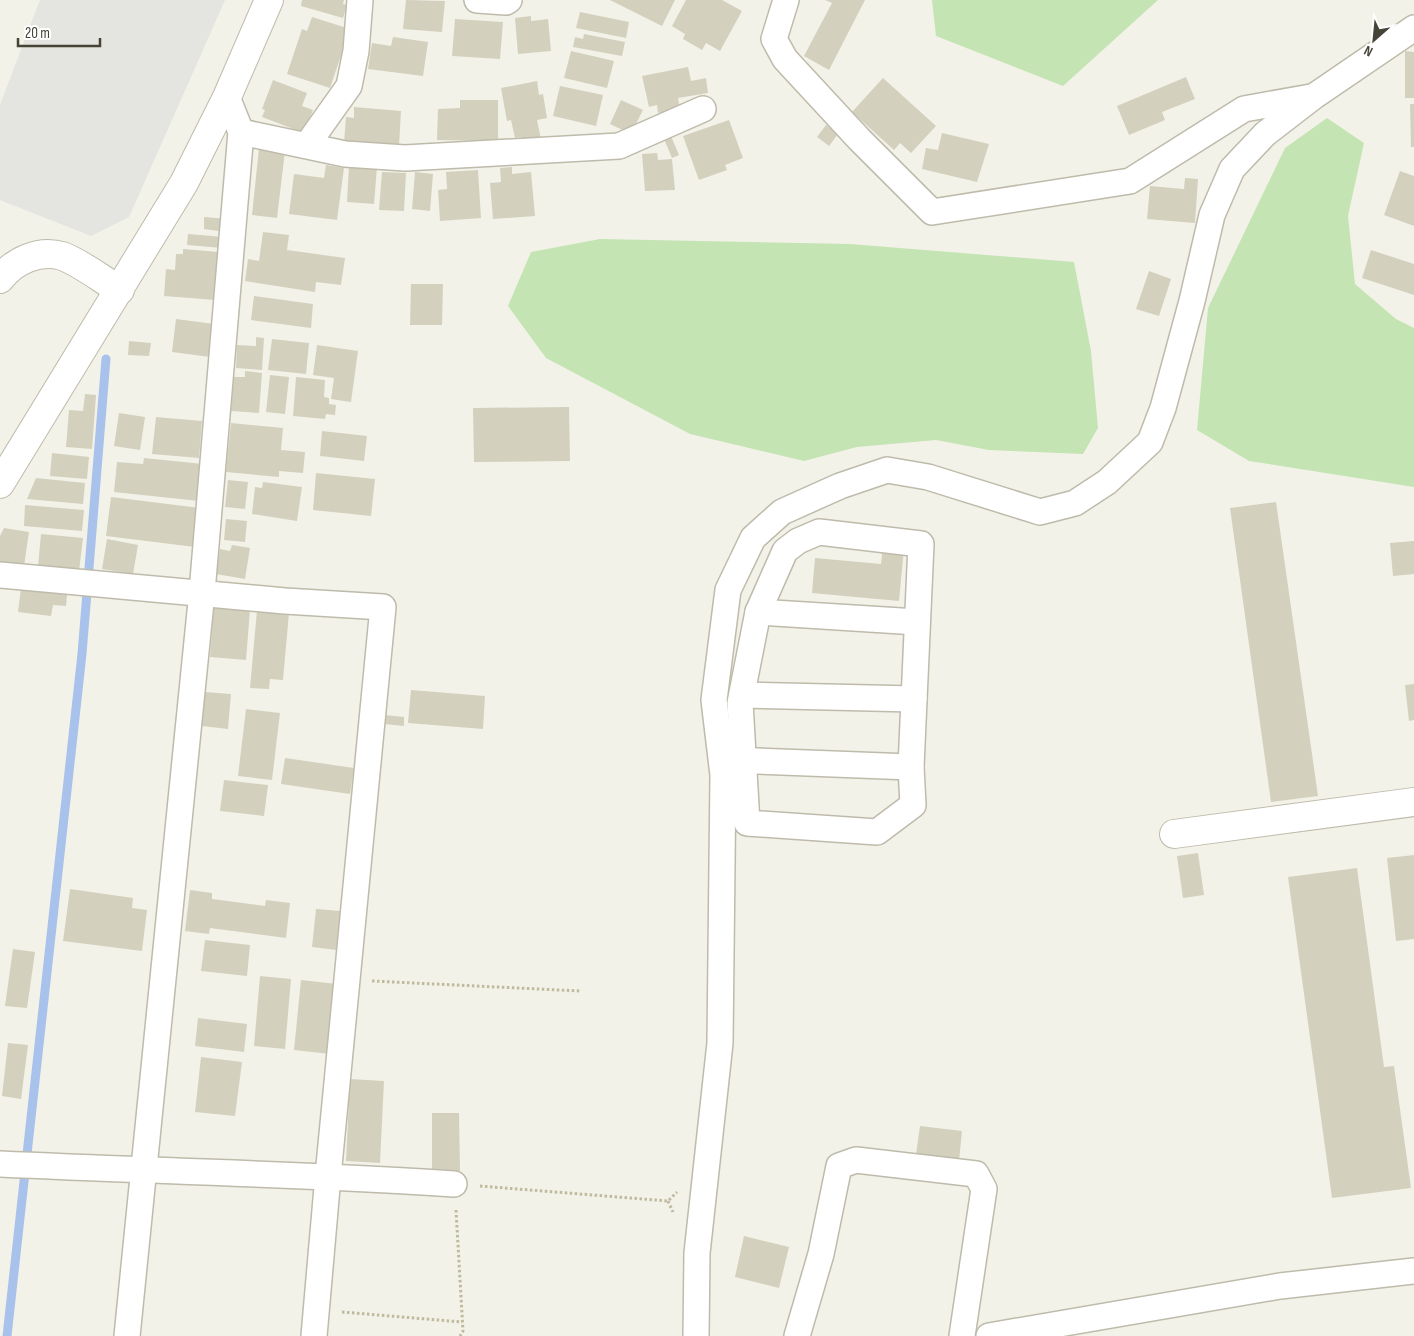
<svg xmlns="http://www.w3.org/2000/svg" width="1414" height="1336" font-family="'Sofia Sans Condensed',sans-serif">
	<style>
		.green { fill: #c4e4b4 }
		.parking { fill: #e4e4e0 }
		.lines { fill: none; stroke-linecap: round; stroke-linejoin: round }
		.stream { stroke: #a9c2ec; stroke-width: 9 }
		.building { fill: #d4d0be }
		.minor-casing { stroke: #bebbab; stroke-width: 28 }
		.tertiary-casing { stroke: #bebbab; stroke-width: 30 }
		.path { stroke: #bfba9d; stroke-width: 3; stroke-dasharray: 2.5 2.5; stroke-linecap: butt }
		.minor { stroke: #fff; stroke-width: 25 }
		.tertiary { stroke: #fff; stroke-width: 28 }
	</style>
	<rect width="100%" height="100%" fill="#f3f2e8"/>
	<g class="green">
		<path d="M 932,0 L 1158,0 L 1063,86 L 936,36 Z"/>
		<path d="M 1327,118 L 1364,143 L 1348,216 L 1355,284 L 1396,319 L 1414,328 L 1414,487 L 1249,461 L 1197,430 L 1208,308 L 1285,148 Z"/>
		<path d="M 600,239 L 850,244 L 1074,262 L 1091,351 L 1098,428 L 1083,454 L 989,450 L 936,440 L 857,447 L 804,461 L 690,434 L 546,358 L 508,306 L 531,252 Z"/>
	</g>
	<path class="parking" d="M 40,0 L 225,0 L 129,217 L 91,236 L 0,200 L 0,105 Z"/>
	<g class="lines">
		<path class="stream" d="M 7,1336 L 82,654 L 106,359"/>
	</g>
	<g class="building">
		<path d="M 302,0 L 344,0 L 343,4 L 347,5 L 343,18 L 301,6 Z"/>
		<path d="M 406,0 L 445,1 L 442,32 L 403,29 Z"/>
		<path d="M 610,0 L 675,0 L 662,26 Z"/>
		<path d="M 686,0 L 722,0 L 742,11 L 720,51 L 706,43 L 702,50 L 683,39 L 685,34 L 672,26 Z"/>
		<path d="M 825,0 L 865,0 L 829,70 L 804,56 L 832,3 Z"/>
		<path d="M 580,12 L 629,22 L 626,38 L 576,28 Z"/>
		<path d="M 531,16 L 531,21 L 548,19 L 551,51 L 518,54 L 515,18 Z"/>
		<path d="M 312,17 L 350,29 L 330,88 L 287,74 L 302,29 L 307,31 Z"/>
		<path d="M 455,19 L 503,22 L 500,59 L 452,56 Z"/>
		<path d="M 584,34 L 625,42 L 622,56 L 573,47 L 575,37 L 583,39 Z"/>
		<path d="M 393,37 L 428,42 L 423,76 L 368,69 L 372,43 L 391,46 Z"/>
		<path d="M 571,51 L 614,61 L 607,88 L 564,78 Z"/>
		<path d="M 1405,51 L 1414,52 L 1414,98 L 1405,98 Z"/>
		<path d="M 688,67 L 691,81 L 706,78 L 708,93 L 678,98 L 680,109 L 658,113 L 657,105 L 649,107 L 642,76 Z"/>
		<path d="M 1186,77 L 1195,99 L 1162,112 L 1165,120 L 1129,135 L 1117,106 Z"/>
		<path d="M 883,78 L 936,126 L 911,153 L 900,143 L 894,150 L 852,112 Z"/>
		<path d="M 273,80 L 307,93 L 302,106 L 313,110 L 304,133 L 262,117 L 265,110 L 262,109 Z"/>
		<path d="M 537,81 L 539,95 L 543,94 L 547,118 L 537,120 L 542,144 L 523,147 L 521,137 L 515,138 L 511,120 L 507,121 L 501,88 Z"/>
		<path d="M 560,86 L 603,95 L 596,126 L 553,116 Z"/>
		<path d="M 460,100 L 498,100 L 498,141 L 437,140 L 438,109 L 460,108 Z"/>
		<path d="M 621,100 L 643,110 L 631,134 L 610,124 Z"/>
		<path d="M 1410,104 L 1414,104 L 1414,147 L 1411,147 Z"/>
		<path d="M 354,107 L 401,111 L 399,146 L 344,143 L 346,117 L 354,118 Z"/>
		<path d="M 729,120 L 743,158 L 725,165 L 727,170 L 699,180 L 683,136 Z"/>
		<path d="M 826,125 L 838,134 L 829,146 L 817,137 Z"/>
		<path d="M 942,133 L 989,144 L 977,182 L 922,169 L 926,148 L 938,150 Z"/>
		<path d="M 671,136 L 679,155 L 672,158 L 664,139 Z"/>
		<path d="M 259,148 L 285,151 L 277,218 L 252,215 Z"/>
		<path d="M 657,153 L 658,160 L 672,159 L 675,190 L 645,191 L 642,154 Z"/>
		<path d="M 326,165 L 344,168 L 337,220 L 289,214 L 294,174 L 324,178 Z"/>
		<path d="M 349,166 L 377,167 L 374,204 L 347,202 Z"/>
		<path d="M 512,167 L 512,174 L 531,172 L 535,216 L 493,219 L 490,183 L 501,182 L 500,168 Z"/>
		<path d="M 478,170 L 481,218 L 440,221 L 438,190 L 447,189 L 446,172 Z"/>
		<path d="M 1400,171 L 1414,176 L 1414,226 L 1384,215 Z"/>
		<path d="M 382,172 L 406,173 L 404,211 L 379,210 Z"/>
		<path d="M 415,172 L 433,174 L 430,211 L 412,209 Z"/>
		<path d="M 1185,178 L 1198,179 L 1195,223 L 1147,219 L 1150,186 L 1184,189 Z"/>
		<path d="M 204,217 L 228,219 L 226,232 L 204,229 Z"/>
		<path d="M 263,232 L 289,235 L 287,250 L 345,258 L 341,285 L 316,282 L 315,292 L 245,281 L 248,259 L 259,261 Z"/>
		<path d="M 188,234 L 223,237 L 222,248 L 187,245 Z"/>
		<path d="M 183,249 L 219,252 L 215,300 L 164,296 L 166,269 L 175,270 L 176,254 L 183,254 Z"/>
		<path d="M 1371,250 L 1414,264 L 1414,295 L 1362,278 Z"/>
		<path d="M 1149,271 L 1171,279 L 1159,316 L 1136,309 Z"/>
		<path d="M 411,284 L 443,284 L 442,325 L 410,325 Z"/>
		<path d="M 254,296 L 313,304 L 311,328 L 251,320 Z"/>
		<path d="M 176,319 L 214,324 L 210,357 L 172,352 Z"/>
		<path d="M 256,337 L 264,338 L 262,370 L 236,368 L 237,345 L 256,346 Z"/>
		<path d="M 272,339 L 309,343 L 306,374 L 268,370 Z"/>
		<path d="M 129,341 L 151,343 L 149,356 L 128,355 Z"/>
		<path d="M 317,345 L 358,351 L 351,402 L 331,399 L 334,378 L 313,375 Z"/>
		<path d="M 245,371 L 262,373 L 259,413 L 231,411 L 234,377 L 245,377 Z"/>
		<path d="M 270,375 L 289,377 L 285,414 L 266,412 Z"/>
		<path d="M 296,377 L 325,380 L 324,397 L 329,398 L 329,404 L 336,405 L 335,415 L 326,414 L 325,419 L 293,416 Z"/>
		<path d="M 85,394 L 96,395 L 92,449 L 66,447 L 69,410 L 83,411 Z"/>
		<path d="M 569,407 L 570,461 L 474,462 L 473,408 Z"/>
		<path d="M 119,413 L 145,417 L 140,450 L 114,446 Z"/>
		<path d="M 156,417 L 202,421 L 199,458 L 152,454 Z"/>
		<path d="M 231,423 L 283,428 L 281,450 L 305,452 L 303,473 L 279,471 L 279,477 L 226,472 Z"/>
		<path d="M 322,431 L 367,436 L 364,461 L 320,456 Z"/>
		<path d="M 52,453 L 89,457 L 87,479 L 50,476 Z"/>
		<path d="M 144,458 L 203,464 L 199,501 L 114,492 L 117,462 L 143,464 Z"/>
		<path d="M 316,473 L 375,479 L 371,516 L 313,510 Z"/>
		<path d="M 36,478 L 85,483 L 83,504 L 27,499 Z"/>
		<path d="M 228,480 L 248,482 L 245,509 L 225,507 Z"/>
		<path d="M 263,482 L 302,487 L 297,521 L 252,514 L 255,487 L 262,488 Z"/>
		<path d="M 111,497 L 200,508 L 195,547 L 106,536 Z"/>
		<path d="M 1276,502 L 1318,796 L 1271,802 L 1230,508 Z"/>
		<path d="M 25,505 L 84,510 L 82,531 L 24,526 Z"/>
		<path d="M 226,519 L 247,521 L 245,542 L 224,540 Z"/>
		<path d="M 4,528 L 29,532 L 24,566 L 0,563 L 0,536 Z"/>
		<path d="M 41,534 L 83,538 L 79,571 L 38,566 Z"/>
		<path d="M 107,539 L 138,545 L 133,574 L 102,569 Z"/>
		<path d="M 1414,541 L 1414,574 L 1393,576 L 1390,543 Z"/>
		<path d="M 232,545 L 250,548 L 245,579 L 216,574 L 220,549 L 230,551 Z"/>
		<path d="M 883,546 L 904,548 L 899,601 L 812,593 L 815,558 L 881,564 Z"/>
		<path d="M 21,588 L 67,595 L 66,606 L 53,605 L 51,616 L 18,612 Z"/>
		<path d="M 214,606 L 250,610 L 246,660 L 210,657 Z"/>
		<path d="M 257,610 L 289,613 L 283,680 L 270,679 L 269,689 L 250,688 Z"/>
		<path d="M 1414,684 L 1414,720 L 1409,721 L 1405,685 Z"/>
		<path d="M 411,690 L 485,696 L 483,729 L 408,723 Z"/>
		<path d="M 205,692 L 231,694 L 228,729 L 202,726 Z"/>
		<path d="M 246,709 L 280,713 L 272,780 L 238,776 Z"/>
		<path d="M 385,715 L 404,717 L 404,726 L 384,724 Z"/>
		<path d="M 285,758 L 354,768 L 350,794 L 281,784 Z"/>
		<path d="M 224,780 L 268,785 L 264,816 L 220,811 Z"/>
		<path d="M 1198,853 L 1204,895 L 1183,898 L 1177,856 Z"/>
		<path d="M 1414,855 L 1414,939 L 1396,941 L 1387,858 Z"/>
		<path d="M 1357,868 L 1384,1067 L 1394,1066 L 1411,1188 L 1332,1198 L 1288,877 Z"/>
		<path d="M 70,889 L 133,898 L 132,908 L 147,910 L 142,951 L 63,941 Z"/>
		<path d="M 190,890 L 212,893 L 212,899 L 265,906 L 266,900 L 290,903 L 286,938 L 210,928 L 209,934 L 185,931 Z"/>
		<path d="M 316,909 L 340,911 L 336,950 L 312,947 Z"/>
		<path d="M 205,940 L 250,945 L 247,976 L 201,971 Z"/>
		<path d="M 13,949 L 35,952 L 27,1008 L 5,1006 Z"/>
		<path d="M 260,976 L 291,979 L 285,1049 L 254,1046 Z"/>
		<path d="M 301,980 L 337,984 L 330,1054 L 294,1050 Z"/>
		<path d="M 198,1018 L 247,1024 L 244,1052 L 195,1046 Z"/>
		<path d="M 8,1043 L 28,1045 L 21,1099 L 2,1096 Z"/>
		<path d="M 201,1057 L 242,1062 L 235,1116 L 195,1112 Z"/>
		<path d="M 350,1079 L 384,1081 L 380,1163 L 346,1161 Z"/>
		<path d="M 432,1113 L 459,1113 L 460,1171 L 432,1171 Z"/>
		<path d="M 920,1126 L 962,1131 L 959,1161 L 916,1155 Z"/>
		<path d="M 744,1236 L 789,1247 L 779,1288 L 735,1277 Z"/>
	</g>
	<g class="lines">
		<g class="minor-casing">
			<g id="minor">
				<path d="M 477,0 L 506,2 L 509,0"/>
				<path d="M 786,0 L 774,39 L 785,59 L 859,139 L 932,212 L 1130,181 L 1244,109 L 1311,97"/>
				<path d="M 241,132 L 345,154 L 405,158 L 619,146 L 703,109"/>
				<path d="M 307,145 L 349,86 L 356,51 L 360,0"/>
				<path d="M 819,532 L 921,544 L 911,767 L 913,805 L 877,832 L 747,823 L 740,703 L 758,612 L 785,551 L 798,541 Z"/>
				<path d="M 0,575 L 285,601 L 383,607 L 328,1176 L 314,1336"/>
				<path d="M 758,612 L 917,622"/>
				<path d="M 742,695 L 914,699"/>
				<path d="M 729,760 L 911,767"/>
				<path d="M 0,1164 C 151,1171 303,1174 454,1184"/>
				<path d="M 127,1336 L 202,592 L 241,132 L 227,97"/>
				<path d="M 696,1336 L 697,1253 L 720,1043 L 723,775 L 714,700 L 728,590 L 753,538 L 782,512 L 840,486 L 887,470 L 928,477 L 1040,512 L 1075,503 L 1107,482 L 1150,442 L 1163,408 L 1192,301 L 1212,215 L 1232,169 L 1265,134 L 1313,97 L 1414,28"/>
				<path d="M 797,1336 L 821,1254 L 839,1166 L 856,1160 L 976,1174 L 984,1189 L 962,1336"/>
				<path d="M 989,1336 L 1280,1286 L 1414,1271"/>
			</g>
		</g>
		<g class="tertiary-casing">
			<g id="tertiary">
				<path d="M 0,279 C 14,261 39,249 62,256 C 78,261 104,281 120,290"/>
				<path d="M 0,484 L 184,183 L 227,97 L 269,0"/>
				<path d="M 1174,834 L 1414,802"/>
			</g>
		</g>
		<g class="path">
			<path d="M 372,981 L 580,991"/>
			<path d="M 480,1186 L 668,1201 L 677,1192"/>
			<path d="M 668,1201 L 673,1212"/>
			<path d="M 456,1210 L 463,1331 L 460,1336"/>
			<path d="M 342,1312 L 462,1322"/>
		</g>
		<use href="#minor" class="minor"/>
		<use href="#tertiary" class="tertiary"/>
	</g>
	<g transform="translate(1374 40) rotate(207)" stroke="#ffffff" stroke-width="4" paint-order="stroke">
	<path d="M0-4L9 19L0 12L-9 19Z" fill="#464337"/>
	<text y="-8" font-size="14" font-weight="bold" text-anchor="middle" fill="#464337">N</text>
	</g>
	<path d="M18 38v8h82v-8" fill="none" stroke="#464337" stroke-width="2.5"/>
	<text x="25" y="38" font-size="15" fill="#464337" stroke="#ffffff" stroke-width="4" paint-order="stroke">20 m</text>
</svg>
